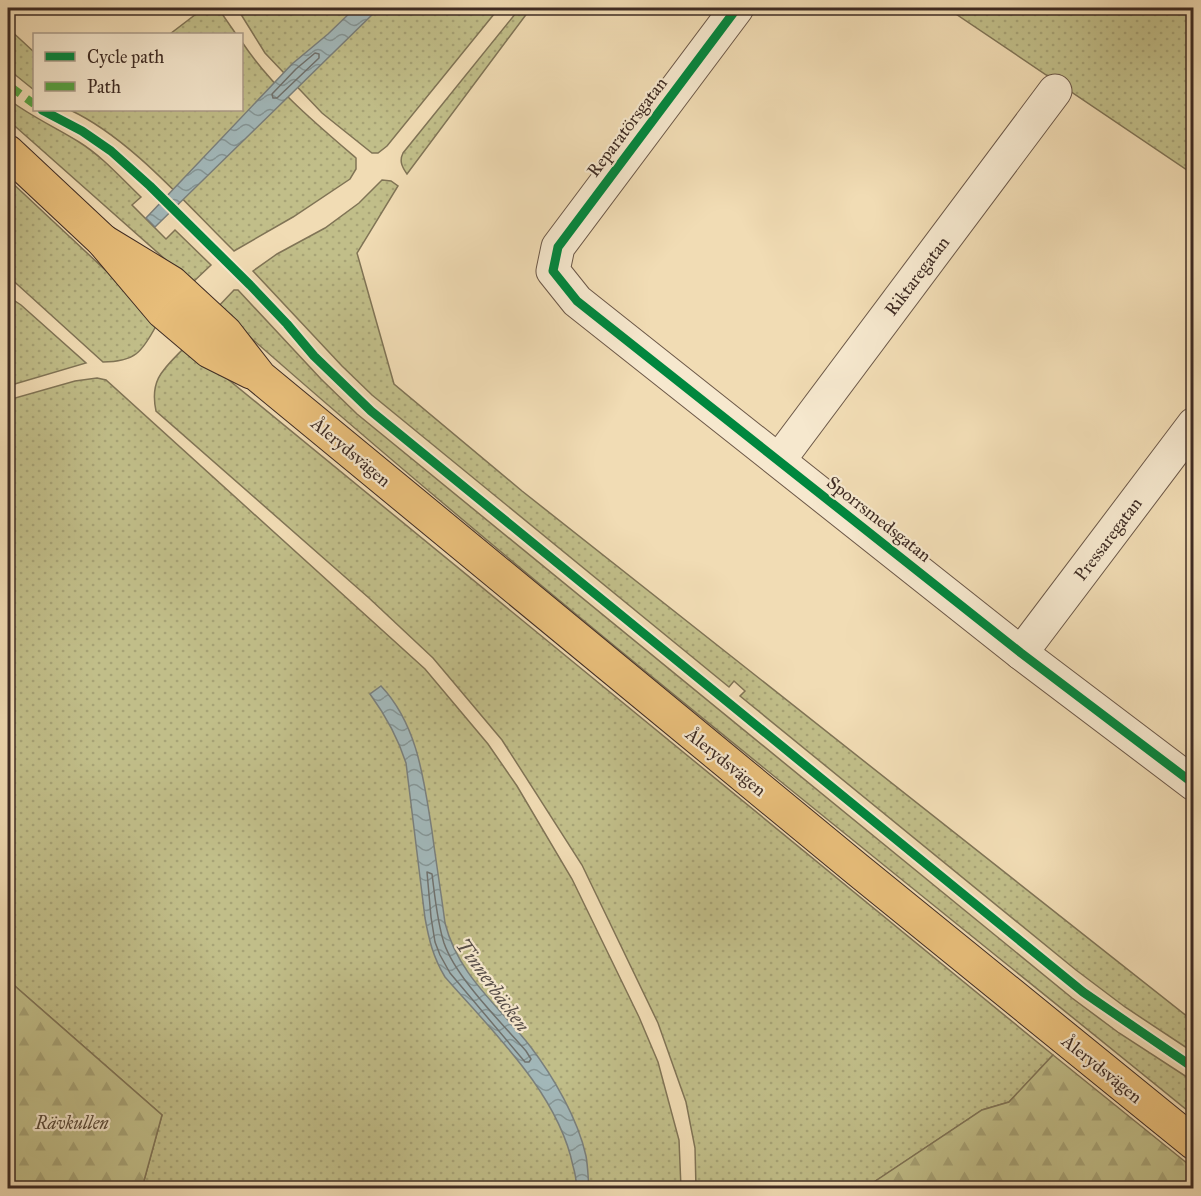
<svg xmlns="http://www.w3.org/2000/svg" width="1201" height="1196" font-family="'IM FELL Great Primer',serif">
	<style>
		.grass { fill: url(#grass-dots); stroke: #807456; stroke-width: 1.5 }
		.forest { fill: url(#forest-firs); stroke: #807456; stroke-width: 1.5 }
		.water { fill: url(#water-waves); stroke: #7a807e; stroke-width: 1.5 }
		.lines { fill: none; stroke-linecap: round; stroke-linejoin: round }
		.shore { stroke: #70726e; stroke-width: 1.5 }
		.minor-casing { stroke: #6b5747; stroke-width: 35 }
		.major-casing { stroke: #3e2b23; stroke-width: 35 }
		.minor { stroke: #f6e8ce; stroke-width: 33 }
		.major { stroke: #e8be7a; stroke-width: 33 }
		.quiet { stroke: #54a442; stroke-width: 8; stroke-dasharray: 15 8; stroke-linecap: butt }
		.cycleway-casing { stroke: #f6e8ce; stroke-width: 13 }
		.cycleway { stroke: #00873e; stroke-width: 9 }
		.labels { text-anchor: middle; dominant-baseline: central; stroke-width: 4.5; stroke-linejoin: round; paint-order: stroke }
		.street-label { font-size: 18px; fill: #3e2b23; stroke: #f6e8ce }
		.park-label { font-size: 18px; font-style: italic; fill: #584837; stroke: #f6e8ce }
		.water-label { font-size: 20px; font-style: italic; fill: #574e49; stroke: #f6e8ce }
	</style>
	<defs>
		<pattern id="grass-dots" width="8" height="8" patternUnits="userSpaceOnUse" patternTransform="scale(1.5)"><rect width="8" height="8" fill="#c1be89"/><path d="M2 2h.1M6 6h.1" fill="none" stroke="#a7a376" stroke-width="1.8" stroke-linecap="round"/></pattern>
		<pattern id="forest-firs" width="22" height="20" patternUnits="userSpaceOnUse" patternTransform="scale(1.5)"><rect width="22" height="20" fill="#c1be89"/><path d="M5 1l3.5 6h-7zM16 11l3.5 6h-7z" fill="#a7a376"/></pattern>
		<pattern id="water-waves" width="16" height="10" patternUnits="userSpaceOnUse" patternTransform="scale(1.5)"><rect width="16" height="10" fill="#a2b8ba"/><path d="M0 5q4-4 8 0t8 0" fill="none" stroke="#859697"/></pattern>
	</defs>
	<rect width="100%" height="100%" fill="#f1dcb4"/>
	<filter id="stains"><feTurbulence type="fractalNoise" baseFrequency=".00333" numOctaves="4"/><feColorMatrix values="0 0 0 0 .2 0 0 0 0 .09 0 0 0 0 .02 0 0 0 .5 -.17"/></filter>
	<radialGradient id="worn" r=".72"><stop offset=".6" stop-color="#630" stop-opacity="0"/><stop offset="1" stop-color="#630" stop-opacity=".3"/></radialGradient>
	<g class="grass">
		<path d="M 204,8 L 218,8 L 236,34 L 170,34 Z"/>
		<path d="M 237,8 L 499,8 L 387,146 L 378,153 L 372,153 L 322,113 L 265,53 Z"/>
		<path d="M 520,8 L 531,8 L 407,174 C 402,167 399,161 403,153 Z"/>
		<path d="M 947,8 L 1193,8 L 1193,174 Z"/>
		<path d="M 8,28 L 34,52 L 34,90 L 8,69 Z"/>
		<path d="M 242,42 C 272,87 315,123 356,158 L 356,169 L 350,179 L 293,217 L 234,251 C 186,204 130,138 70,110 L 242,110 Z"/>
		<path d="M 8,99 C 30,116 55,127 79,142 C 103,157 121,178 141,197 L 132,205 L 166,239 L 175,230 L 211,265 L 192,283 L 8,120 Z"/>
		<path d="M 8,179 L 148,310 L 156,326 C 142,352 135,362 103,362 L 8,276 Z"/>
		<path d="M 382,180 L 391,181 L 398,186 L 357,253 L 394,384 L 522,491 L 1193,1021 L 1193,1052 L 1125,1007 L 1076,970 L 740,696 L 745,691 L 734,681 L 729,687 L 372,395 L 342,366 L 253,271 L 277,254 L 325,228 L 359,203 Z"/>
		<path d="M 234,290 L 238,290 L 321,379 L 357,414 L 1072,998 L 1119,1033 L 1193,1081 L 1193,1115 C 866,849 533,588 217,308 Z"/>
		<path d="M 15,301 L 21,305 L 86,363 L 8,386 L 8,303 Z"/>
		<path d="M 186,346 L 202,358 L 1053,1055 L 1009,1102 L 982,1110 L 865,1188 L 696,1188 L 695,1148 L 686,1102 L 658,1023 L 582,865 L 502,740 L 433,658 L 369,598 L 156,411 C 149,378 165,368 186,346 Z"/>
		<path d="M 97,378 L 106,380 L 425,669 L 488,744 L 517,786 L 572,879 L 639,1017 L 658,1062 L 679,1140 L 681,1188 L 142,1188 L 162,1115 L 8,980 L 8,400 L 75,381 Z"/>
	</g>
	<g class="forest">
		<path d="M 8,980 L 162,1115 L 142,1188 L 8,1188 Z"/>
		<path d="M 1053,1055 L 1193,1168 L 1193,1188 L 865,1188 L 982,1110 L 1009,1102 Z"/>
	</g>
	<g class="water">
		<path d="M 355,8 L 379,8 L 155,227 L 146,218 L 292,64 L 328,34 Z"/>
		<path d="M 381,686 C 418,725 424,781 432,831 C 436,862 441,892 445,923 C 458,975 498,1005 530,1046 C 553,1076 578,1119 586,1156 C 588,1167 588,1178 589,1188 L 576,1188 C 577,1181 575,1173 573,1166 C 558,1093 492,1031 445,977 C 433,957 429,940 425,918 L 406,763 C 398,738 386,716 370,694 Z"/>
	</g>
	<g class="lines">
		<g class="shore">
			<path d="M 315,53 L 319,54 L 319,58 L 277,98 L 273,98 L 272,94 L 296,69 Z"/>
			<path d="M 427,872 L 432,874 C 435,897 437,921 444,943 C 456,978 501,1022 526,1051 L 531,1059 L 529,1062 L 525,1062 L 450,973 L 440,955 L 435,942 L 431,917 Z"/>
		</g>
		<g class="minor-casing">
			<g id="minor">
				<path d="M 737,8 L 558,247 L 553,271 L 577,301 L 1021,653 L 1194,784"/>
				<path d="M 779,460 L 1055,91"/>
				<path d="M 1021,653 L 1194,424"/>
			</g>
		</g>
		<g class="major-casing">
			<g id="major">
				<path d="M 8,152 L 103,241 L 163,312 L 209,351 L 251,372"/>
				<path d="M 103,241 L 172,283 L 225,332 L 260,377 L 858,870 L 1194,1143"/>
			</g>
		</g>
		<use href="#minor" class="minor"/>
		<use href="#major" class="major"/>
		<path class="quiet" d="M 8,85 L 34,104"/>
		<g class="cycleway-casing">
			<g id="cycleway">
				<path d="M 737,8 L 558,247 L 553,271 L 577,301 L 1021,653 L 1194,784"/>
				<path d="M 42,110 L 82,131 L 111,151 L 150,186 L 250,285 L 287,324 L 314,356 L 371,411 L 1083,992 L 1194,1068"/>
			</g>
		</g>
		<use href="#cycleway" class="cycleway"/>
	</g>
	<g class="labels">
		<g class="street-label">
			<text transform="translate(627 127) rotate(-53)">Reparatörsgatan</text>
			<text transform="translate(917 276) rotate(-53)">Riktaregatan</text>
			<text transform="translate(351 452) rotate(40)">Ålerydsvägen</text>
			<text transform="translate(879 519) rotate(38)">Sporrsmedsgatan</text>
			<text transform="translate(1108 539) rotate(-53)">Pressaregatan</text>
			<text transform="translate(726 762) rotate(39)">Ålerydsvägen</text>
			<text transform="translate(1102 1069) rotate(39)">Ålerydsvägen</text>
		</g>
		<g class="park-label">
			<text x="72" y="1123">Rävkullen</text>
		</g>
		<g class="water-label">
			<text transform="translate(493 985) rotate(54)">Tinnerbäcken</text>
		</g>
	</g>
	<rect width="1201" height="1196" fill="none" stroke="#f1dcb4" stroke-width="30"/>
	<rect x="9" y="9" width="1183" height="1178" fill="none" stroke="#3e2b23" stroke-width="3"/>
	<rect x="15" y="15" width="1171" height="1166" fill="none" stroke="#3e2b23" stroke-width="1.5"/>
	<rect x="33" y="33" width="210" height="78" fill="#f6e8ce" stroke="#ac9c8a" stroke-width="1.5"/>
	<rect x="45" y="52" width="30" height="9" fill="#00873e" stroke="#ac9c8a" stroke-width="1.5"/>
	<text x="87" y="63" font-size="18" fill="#3e2b23">Cycle path</text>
	<rect x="45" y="82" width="30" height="9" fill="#54a442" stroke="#ac9c8a" stroke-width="1.5"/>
	<text x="87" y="93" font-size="18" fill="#3e2b23">Path</text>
	<rect width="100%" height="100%" filter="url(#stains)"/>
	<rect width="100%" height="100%" fill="url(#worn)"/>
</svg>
